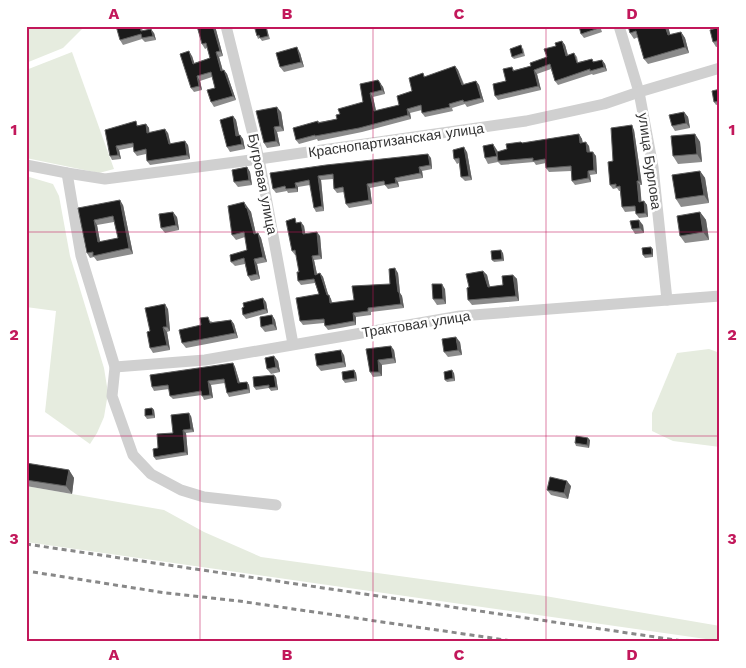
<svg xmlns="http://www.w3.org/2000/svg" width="746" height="668" font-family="'Work Sans',sans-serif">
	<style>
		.green { fill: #e6ecdf }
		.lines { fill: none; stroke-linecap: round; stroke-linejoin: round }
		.minor { stroke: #d0d0d0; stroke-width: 11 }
		.rail { stroke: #888; stroke-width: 3; stroke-dasharray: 5 4; stroke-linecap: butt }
		.wall { fill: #8c8c8c; fill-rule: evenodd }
		.shaded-wall { fill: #5f5f5f }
		.building { fill: #1a1a1a; stroke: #5f5f5f; fill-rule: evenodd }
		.grid { fill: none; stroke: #c2185b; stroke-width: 1; stroke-opacity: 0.55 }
		.labels { text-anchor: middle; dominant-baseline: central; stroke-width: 5; stroke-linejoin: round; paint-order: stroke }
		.street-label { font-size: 14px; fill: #333; stroke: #fff }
		.neatline { fill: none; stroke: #c2185b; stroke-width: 2 }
		.grid-label { font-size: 16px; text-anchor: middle; font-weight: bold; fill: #c2185b }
	</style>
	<rect width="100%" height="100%" fill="#fff"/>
	<g class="green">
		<path d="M 26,26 L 84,26 L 84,27 L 63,48 L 26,63 Z"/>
		<path d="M 72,52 L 114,169 L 99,173 L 26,158 L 26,70 Z"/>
		<path d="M 26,176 L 53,184 L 59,196 L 70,256 L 104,368 L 108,393 L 104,417 L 97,433 L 90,444 L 45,412 L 56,311 L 26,307 Z"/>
		<path d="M 709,349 L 720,353 L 720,447 L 673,441 L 652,431 L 652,413 L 677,353 Z"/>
		<path d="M 26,486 L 164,510 L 204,532 L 261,557 L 545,596 L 720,626 L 720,641 L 26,542 Z"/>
	</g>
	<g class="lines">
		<g class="minor">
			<path d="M 226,26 L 259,159 L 293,344"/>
			<path d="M 619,26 L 639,92 L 653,167 L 667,300"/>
			<path d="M 26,165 L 67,173 L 105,179 L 259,159 L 526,121 L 604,104 L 639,92 L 720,68"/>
			<path d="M 67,173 L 81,256 L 115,367 L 112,396 L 133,455 L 151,474 L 181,490 L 204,497 L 276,505"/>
			<path d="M 115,367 L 205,360 L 460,316 L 720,296"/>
		</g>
		<g class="rail">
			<path d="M 26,544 L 689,642"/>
			<path d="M 33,572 L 166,593 L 239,601 L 519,642"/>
		</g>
	</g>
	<g class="wall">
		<path d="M 141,26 L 143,31 L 154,33 L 156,40 L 145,42 L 142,39 L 123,45 L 120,40 Z"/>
		<path d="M 197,26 L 215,26 L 223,56 L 219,57 L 223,71 L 224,70 L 227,74 L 236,100 L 214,107 L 211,102 L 215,88 L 212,77 L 200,81 L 202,90 L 194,92 L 191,88 L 192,56 L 194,63 L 210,58 L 207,48 L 205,49 L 202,44 Z"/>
		<path d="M 266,26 L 267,29 L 270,39 L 262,41 L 260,38 L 258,39 L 257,36 Z"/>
		<path d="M 600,26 L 602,32 L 584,38 L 581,34 Z"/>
		<path d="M 628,26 L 670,26 L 668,27 L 670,35 L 681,32 L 685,38 L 689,53 L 648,64 L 644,59 L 638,37 L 634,39 L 630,33 Z"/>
		<path d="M 704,26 L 712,26 L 705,28 Z"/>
		<path d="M 720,27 L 720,46 L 716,47 L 713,42 Z"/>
		<path d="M 562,41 L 565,45 L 568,55 L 574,53 L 577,57 L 578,62 L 592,59 L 594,62 L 602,60 L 605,64 L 607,71 L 593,75 L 592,74 L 558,85 L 555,81 L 551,69 L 537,74 L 541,90 L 498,100 L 495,96 L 506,81 L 512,67 L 514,70 L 531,66 L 547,57 L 556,46 Z"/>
		<path d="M 523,48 L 525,56 L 514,59 L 512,57 Z"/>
		<path d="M 300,53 L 304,67 L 284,72 L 280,67 Z"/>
		<path d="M 455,66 L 458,70 L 464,84 L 476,81 L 479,85 L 484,102 L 467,107 L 465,104 L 452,108 L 453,111 L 425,117 L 422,113 L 422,110 L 410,113 L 411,119 L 362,132 L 318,141 L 317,139 L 299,144 L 296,140 L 318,121 L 319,122 L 337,119 L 340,114 L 363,102 L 378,80 L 383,87 L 385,94 L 373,97 L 376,111 L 399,105 L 412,91 L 423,73 L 425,77 Z"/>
		<path d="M 720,89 L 720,104 L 716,105 L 714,102 Z"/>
		<path d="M 281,112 L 284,131 L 277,132 L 280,146 L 267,148 L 264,143 Z"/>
		<path d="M 684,112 L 688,117 L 690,128 L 675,131 L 672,126 Z"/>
		<path d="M 233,116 L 236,120 L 239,135 L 240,135 L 243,139 L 245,149 L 230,152 L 227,147 Z"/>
		<path d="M 146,124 L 149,128 L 149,133 L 168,133 L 170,144 L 188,145 L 190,159 L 150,165 L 147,161 L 146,154 L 137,156 L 134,152 L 134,147 L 119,150 L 121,159 L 112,160 L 110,156 L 105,130 Z"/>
		<path d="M 634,130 L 642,185 L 640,185 L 641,201 L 644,201 L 647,205 L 648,217 L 639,218 L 636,214 L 636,211 L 625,212 L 622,207 L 620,191 L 619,191 L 617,188 L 613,189 L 610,185 L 613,161 Z"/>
		<path d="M 579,134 L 582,139 L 583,143 L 589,146 L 590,152 L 596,156 L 597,174 L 590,175 L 591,182 L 575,185 L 572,181 L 571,171 L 549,172 L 546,168 L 546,163 L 536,165 L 534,162 L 501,165 L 498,162 L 488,164 L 485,158 L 497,150 L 498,152 L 507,149 L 521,142 L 522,143 Z"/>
		<path d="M 695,134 L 700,142 L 702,162 L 678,164 L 673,156 Z"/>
		<path d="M 467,152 L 472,180 L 465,181 L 461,177 L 459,163 L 457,164 L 454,159 Z"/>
		<path d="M 431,158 L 432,169 L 422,171 L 423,178 L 398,182 L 399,187 L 388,189 L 385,185 L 370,188 L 372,204 L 349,208 L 346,204 L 344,192 L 337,193 L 334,189 L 333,179 L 321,180 L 324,211 L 316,212 L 314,208 L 310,185 L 298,187 L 298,192 L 288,193 L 287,191 L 276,193 L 273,189 L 270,173 Z"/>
		<path d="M 247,167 L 250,172 L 252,185 L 238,187 L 234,182 Z"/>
		<path d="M 700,171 L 705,178 L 709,203 L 681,207 L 676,199 Z"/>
		<path d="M 123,205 L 133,254 L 97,261 L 94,257 L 90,258 L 87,253 L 78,208 ZM 114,222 L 118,238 L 100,242 L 97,225 Z"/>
		<path d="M 247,207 L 251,212 L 256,234 L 258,233 L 261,238 L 267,262 L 257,264 L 260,279 L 251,281 L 248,276 L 245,264 L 235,266 L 231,262 L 247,250 L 245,237 L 236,240 L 232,235 Z"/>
		<path d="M 700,212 L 706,220 L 709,240 L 685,243 L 680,236 Z"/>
		<path d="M 177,217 L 179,230 L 165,233 L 161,228 Z"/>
		<path d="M 298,223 L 304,226 L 305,234 L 320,236 L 322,259 L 314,260 L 317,274 L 320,273 L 323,277 L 328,295 L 331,299 L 332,303 L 354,300 L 390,284 L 398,273 L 400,293 L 402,296 L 404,308 L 371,312 L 371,315 L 356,317 L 356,325 L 340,328 L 328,330 L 325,326 L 324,323 L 303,325 L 300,321 L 319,294 L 315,283 L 301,285 L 298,281 L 299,272 L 296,255 L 295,255 L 292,251 Z"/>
		<path d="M 643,225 L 644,233 L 635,234 L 632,229 Z"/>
		<path d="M 653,249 L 653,257 L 645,258 L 643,255 Z"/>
		<path d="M 503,253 L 504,261 L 494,262 L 492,260 Z"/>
		<path d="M 483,271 L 487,275 L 490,287 L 503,285 L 513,275 L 517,279 L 519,301 L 472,305 L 468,300 L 469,287 Z"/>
		<path d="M 445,289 L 446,304 L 437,305 L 433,299 Z"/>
		<path d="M 266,302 L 268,313 L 246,319 L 243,315 Z"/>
		<path d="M 168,309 L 170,331 L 167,332 L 170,350 L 153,353 L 150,348 L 150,331 Z"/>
		<path d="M 272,315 L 275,320 L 277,330 L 265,332 L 261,327 Z"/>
		<path d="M 231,320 L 234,324 L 238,338 L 186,348 L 182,343 L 201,325 L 211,321 L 212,322 Z"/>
		<path d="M 460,342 L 462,355 L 448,357 L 444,352 Z"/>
		<path d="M 366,349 L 394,350 L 396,363 L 382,365 L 382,376 L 373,377 L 370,372 Z"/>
		<path d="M 344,355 L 346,367 L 321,371 L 317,366 Z"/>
		<path d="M 278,361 L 280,372 L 271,374 L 267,369 Z"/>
		<path d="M 233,363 L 235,367 L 240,383 L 247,382 L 249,385 L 250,393 L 229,397 L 227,393 L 225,383 L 211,385 L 213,398 L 204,400 L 202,395 L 173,399 L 170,396 L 169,389 L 154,391 L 152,387 Z"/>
		<path d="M 354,370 L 356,373 L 357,381 L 345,383 L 343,380 Z"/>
		<path d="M 454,373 L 455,381 L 447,382 L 445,380 Z"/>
		<path d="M 276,377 L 278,390 L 271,391 L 269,388 L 256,390 L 254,387 Z"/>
		<path d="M 152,408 L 154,410 L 155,418 L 147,419 L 145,416 Z"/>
		<path d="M 191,416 L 194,432 L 186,433 L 188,455 L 156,460 L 154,457 L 158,448 L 173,433 Z"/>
		<path d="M 590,440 L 589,448 L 576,446 L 575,443 Z"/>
		<path d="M 26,463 L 69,470 L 74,478 L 72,494 L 26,486 Z"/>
		<path d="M 571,486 L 568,499 L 551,495 L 547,490 Z"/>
	</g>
	<g class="shaded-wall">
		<path d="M 213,26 L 215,26 L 223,56 L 220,51 Z"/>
		<path d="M 665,26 L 668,26 L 672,41 L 668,35 Z"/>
		<path d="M 151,29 L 154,33 L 156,40 L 153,36 Z"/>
		<path d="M 681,32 L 685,38 L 689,53 L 685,47 Z"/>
		<path d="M 562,41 L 565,45 L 569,60 L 566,56 Z"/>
		<path d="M 297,47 L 300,53 L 304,67 L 301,62 Z"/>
		<path d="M 189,51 L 192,56 L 196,68 L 193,64 Z"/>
		<path d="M 216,52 L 219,57 L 224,75 L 221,71 Z"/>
		<path d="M 602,60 L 605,64 L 607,71 L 604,67 Z"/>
		<path d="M 455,66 L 458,70 L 465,89 L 462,85 Z"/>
		<path d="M 224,70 L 227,74 L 236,100 L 233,96 Z"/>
		<path d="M 534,70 L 537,74 L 541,90 L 538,86 Z"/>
		<path d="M 197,76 L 200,81 L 202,90 L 199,86 Z"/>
		<path d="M 476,81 L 479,85 L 484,102 L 481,98 Z"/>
		<path d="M 380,83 L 383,87 L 385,94 L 382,90 Z"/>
		<path d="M 370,93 L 373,97 L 377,115 L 374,111 Z"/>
		<path d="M 277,107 L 281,112 L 284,131 L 280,126 Z"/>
		<path d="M 407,109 L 410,113 L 411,119 L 408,115 Z"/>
		<path d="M 684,112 L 688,117 L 690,128 L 686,123 Z"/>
		<path d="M 233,116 L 236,120 L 240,140 L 236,136 Z"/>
		<path d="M 146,124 L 149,128 L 150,137 L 147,133 Z"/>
		<path d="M 632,125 L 634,130 L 642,185 L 639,181 Z"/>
		<path d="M 274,127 L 277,132 L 280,146 L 276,141 Z"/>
		<path d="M 165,129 L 168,133 L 172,149 L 169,144 Z"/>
		<path d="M 579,134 L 582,139 L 583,147 L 580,143 Z"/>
		<path d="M 695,134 L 700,142 L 702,162 L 697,154 Z"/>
		<path d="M 240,135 L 243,139 L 245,149 L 242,144 Z"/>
		<path d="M 185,141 L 188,145 L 190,159 L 187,155 Z"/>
		<path d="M 586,142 L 589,146 L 590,156 L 587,152 Z"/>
		<path d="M 493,144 L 497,150 L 500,161 L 497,156 Z"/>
		<path d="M 116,146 L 119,150 L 121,159 L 118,155 Z"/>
		<path d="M 464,147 L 467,152 L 472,180 L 469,176 Z"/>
		<path d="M 593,152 L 596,156 L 597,174 L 594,170 Z"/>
		<path d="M 428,154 L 431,158 L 432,169 L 430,165 Z"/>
		<path d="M 247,167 L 250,172 L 252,185 L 249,180 Z"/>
		<path d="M 419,167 L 422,171 L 423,178 L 420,173 Z"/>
		<path d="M 588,171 L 590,175 L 591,182 L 588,178 Z"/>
		<path d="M 700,171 L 705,178 L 709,203 L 704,195 Z"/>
		<path d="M 318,176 L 321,180 L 324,211 L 322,206 Z"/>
		<path d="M 395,178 L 398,182 L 399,187 L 396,183 Z"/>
		<path d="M 637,181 L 640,185 L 642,206 L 639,202 Z"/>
		<path d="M 295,183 L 298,187 L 298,192 L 296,188 Z"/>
		<path d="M 367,184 L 370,188 L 372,204 L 369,200 Z"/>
		<path d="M 120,200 L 123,205 L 133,254 L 129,248 Z"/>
		<path d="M 644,201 L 647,205 L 648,217 L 645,213 Z"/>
		<path d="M 244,202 L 251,212 L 257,239 L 254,234 Z"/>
		<path d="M 173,212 L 177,217 L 179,230 L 176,225 Z"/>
		<path d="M 700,212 L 706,220 L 709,240 L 703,232 Z"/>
		<path d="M 94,220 L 97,225 L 101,247 L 98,242 Z"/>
		<path d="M 639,220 L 643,225 L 644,233 L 640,228 Z"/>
		<path d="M 301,222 L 304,226 L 306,238 L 303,234 Z"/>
		<path d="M 317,232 L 320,236 L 322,259 L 319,255 Z"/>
		<path d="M 258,233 L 261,238 L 267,262 L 263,257 Z"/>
		<path d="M 651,247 L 653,249 L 653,257 L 652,254 Z"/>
		<path d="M 501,250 L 503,253 L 504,261 L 502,259 Z"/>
		<path d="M 312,256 L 314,260 L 318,279 L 315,275 Z"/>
		<path d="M 254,259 L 257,264 L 260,279 L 257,274 Z"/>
		<path d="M 395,268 L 398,273 L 400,293 L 402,296 L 404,308 L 401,304 L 398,292 Z"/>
		<path d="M 483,271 L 487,275 L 491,292 L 488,287 Z"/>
		<path d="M 320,273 L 323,277 L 329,297 L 329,295 L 331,299 L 333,308 L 330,303 L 327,295 Z"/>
		<path d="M 513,275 L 517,279 L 519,301 L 516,296 Z"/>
		<path d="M 442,284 L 445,289 L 446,304 L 443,299 Z"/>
		<path d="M 263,298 L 266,302 L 268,313 L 265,309 Z"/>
		<path d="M 165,304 L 168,309 L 170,331 L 167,327 Z"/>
		<path d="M 353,313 L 356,317 L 356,325 L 354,321 Z"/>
		<path d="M 272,315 L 275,320 L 277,330 L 273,324 Z"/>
		<path d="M 231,320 L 234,324 L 238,338 L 235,333 Z"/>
		<path d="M 163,327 L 167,332 L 170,350 L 167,345 Z"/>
		<path d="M 456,337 L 460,342 L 462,355 L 458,350 Z"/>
		<path d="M 391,346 L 394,350 L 396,363 L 393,358 Z"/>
		<path d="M 341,350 L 344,355 L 346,367 L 343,362 Z"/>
		<path d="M 274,356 L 278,361 L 280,372 L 276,367 Z"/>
		<path d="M 378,360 L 382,365 L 382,376 L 379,372 Z"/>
		<path d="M 233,363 L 235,367 L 241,387 L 238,383 Z"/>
		<path d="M 354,370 L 356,373 L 357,381 L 355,378 Z"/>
		<path d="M 452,370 L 454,373 L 455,381 L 453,378 Z"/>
		<path d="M 274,375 L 276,377 L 278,390 L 276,387 Z"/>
		<path d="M 208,381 L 211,385 L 213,398 L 210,395 Z"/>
		<path d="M 247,382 L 249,385 L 250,393 L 248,389 Z"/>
		<path d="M 152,408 L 154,410 L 155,418 L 153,415 Z"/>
		<path d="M 189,413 L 191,416 L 194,432 L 191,429 Z"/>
		<path d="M 183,430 L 186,433 L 188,455 L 185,452 Z"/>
		<path d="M 588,438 L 590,440 L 589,448 L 587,445 Z"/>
		<path d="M 69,470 L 74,478 L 72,494 L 66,486 Z"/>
		<path d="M 567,481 L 571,486 L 568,499 L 564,493 Z"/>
	</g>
	<g class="building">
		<path d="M 116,26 L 140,26 L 141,31 L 151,29 L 153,36 L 142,38 L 141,34 L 120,40 Z"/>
		<path d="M 197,26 L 213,26 L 220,51 L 216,52 L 221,71 L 224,70 L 233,96 L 211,102 L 207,90 L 215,88 L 211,72 L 197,76 L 199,86 L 191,88 L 180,54 L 189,51 L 193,64 L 210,58 L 206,43 L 202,44 Z"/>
		<path d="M 266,26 L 268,36 L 260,38 L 259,35 L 257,36 L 255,29 Z"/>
		<path d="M 579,26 L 598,26 L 599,28 L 581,34 Z"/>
		<path d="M 628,26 L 665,26 L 668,35 L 681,32 L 685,47 L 644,59 L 636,31 L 630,33 Z"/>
		<path d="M 720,27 L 720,40 L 713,42 L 710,30 Z"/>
		<path d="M 562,41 L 566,56 L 574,53 L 577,63 L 592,59 L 593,62 L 602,60 L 604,67 L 590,71 L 590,69 L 555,81 L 550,64 L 534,70 L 538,86 L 495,96 L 493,84 L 506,81 L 503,69 L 512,67 L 513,71 L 531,66 L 530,63 L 547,57 L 544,49 L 556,46 L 555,43 Z"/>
		<path d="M 521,45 L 523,53 L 512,57 L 510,49 Z"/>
		<path d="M 297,47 L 301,62 L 280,67 L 276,53 Z"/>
		<path d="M 455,66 L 462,85 L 476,81 L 481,98 L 464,102 L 463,100 L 449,104 L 450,107 L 422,113 L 421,105 L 407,109 L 408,115 L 359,128 L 315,136 L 315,135 L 296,140 L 293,128 L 318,121 L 318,123 L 337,119 L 336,115 L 340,114 L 338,109 L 363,102 L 360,84 L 378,80 L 380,83 L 382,90 L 370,93 L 374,111 L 399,105 L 397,96 L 412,91 L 409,78 L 423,73 L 424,77 Z"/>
		<path d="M 720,89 L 720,101 L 714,102 L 712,91 Z"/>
		<path d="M 277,107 L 280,126 L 274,127 L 276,141 L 264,143 L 256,111 Z"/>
		<path d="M 684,112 L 686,123 L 672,126 L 669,115 Z"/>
		<path d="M 233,116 L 236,136 L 240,135 L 242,144 L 227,147 L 220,120 Z"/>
		<path d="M 136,121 L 137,126 L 146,124 L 147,133 L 165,129 L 169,144 L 185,141 L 187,155 L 147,161 L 146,149 L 134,152 L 133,143 L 116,146 L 118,155 L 110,156 L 105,130 Z"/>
		<path d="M 632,125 L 639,181 L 637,181 L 639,202 L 644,201 L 645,213 L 636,214 L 635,206 L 622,207 L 620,186 L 616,187 L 616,184 L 610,185 L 608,162 L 613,161 L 611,128 Z"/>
		<path d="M 579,134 L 580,143 L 586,142 L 587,152 L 593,152 L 594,170 L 588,171 L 588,178 L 572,181 L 571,166 L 546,168 L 545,159 L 533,161 L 533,158 L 498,161 L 497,152 L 507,149 L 506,144 L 521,142 L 522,143 Z"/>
		<path d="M 695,134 L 697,154 L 673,156 L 671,136 Z"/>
		<path d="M 493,144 L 497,156 L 485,158 L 483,146 Z"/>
		<path d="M 464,147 L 469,176 L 461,177 L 459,158 L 454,159 L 453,150 Z"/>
		<path d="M 428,154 L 430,165 L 419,167 L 420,173 L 395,178 L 396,183 L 385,185 L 384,181 L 367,184 L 369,200 L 346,204 L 343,187 L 334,189 L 333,174 L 318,176 L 322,206 L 314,208 L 309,180 L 295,183 L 296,188 L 286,189 L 285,186 L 273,189 L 270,173 L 326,165 Z"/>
		<path d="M 247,167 L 249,180 L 234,182 L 232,170 Z"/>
		<path d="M 700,171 L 704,195 L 676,199 L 672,175 Z"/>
		<path d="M 120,200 L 129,248 L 93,256 L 93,252 L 87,253 L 78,208 ZM 113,216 L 118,238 L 98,242 L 94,220 Z"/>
		<path d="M 244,202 L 246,208 L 247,208 L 254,234 L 258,233 L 263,257 L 254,259 L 257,274 L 248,276 L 244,258 L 231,262 L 230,255 L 247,250 L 244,232 L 232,235 L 228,206 Z"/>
		<path d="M 173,212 L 176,225 L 161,228 L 159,214 Z"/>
		<path d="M 700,212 L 703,232 L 680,236 L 677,216 Z"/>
		<path d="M 295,218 L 296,223 L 301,222 L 303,234 L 317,232 L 319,255 L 312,256 L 315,275 L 320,273 L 327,295 L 329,295 L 330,303 L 354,300 L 352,286 L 390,284 L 389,269 L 395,268 L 398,292 L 399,292 L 401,304 L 368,308 L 368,311 L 353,313 L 354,321 L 337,324 L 325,326 L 324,319 L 300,321 L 296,298 L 319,294 L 314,279 L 298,281 L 297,272 L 299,272 L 295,250 L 292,251 L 286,221 Z"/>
		<path d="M 639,220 L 640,228 L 632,229 L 630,221 Z"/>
		<path d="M 651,247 L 652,254 L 643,255 L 642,248 Z"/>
		<path d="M 501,250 L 502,259 L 492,260 L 491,251 Z"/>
		<path d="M 483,271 L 488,287 L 503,285 L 502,276 L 513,275 L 516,296 L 468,300 L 467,288 L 469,287 L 466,274 Z"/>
		<path d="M 432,284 L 442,284 L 443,299 L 433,299 Z"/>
		<path d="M 263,298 L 265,309 L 243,315 L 242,308 L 244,307 L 243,303 Z"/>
		<path d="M 165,304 L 167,327 L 163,327 L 167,345 L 150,348 L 147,332 L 150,331 L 145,308 Z"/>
		<path d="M 272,315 L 273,324 L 261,327 L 260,317 Z"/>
		<path d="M 208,317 L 210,323 L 231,320 L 235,333 L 182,343 L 179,330 L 201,325 L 200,318 Z"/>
		<path d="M 456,337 L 458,350 L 444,352 L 442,339 Z"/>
		<path d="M 391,346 L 393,358 L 378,360 L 379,372 L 370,372 L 366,349 Z"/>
		<path d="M 341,350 L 343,362 L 317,366 L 315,354 Z"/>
		<path d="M 274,356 L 276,367 L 267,369 L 265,358 Z"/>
		<path d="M 233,363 L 238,383 L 247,382 L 248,389 L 227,393 L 224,379 L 208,381 L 210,395 L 202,396 L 201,391 L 170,396 L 168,385 L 152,387 L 150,375 Z"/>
		<path d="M 354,370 L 355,378 L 343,380 L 342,372 Z"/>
		<path d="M 452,370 L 453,378 L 445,380 L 444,372 Z"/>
		<path d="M 274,375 L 276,387 L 269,388 L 269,385 L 254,387 L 253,377 Z"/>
		<path d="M 152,408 L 153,415 L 145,416 L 145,409 Z"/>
		<path d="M 189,413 L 191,429 L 183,430 L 185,452 L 154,457 L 153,449 L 158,448 L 157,434 L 173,433 L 171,415 Z"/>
		<path d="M 576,436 L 588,438 L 587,445 L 575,443 Z"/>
		<path d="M 26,463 L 69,470 L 66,486 L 26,480 Z"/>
		<path d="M 550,477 L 567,481 L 564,493 L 547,490 Z"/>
	</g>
	<path class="grid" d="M 200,26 L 200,642M 373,26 L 373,642M 546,26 L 546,642M 26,232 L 720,232M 26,436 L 720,436"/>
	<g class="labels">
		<g class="street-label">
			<text transform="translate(396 140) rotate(-8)">Краснопартизанская улица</text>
			<text transform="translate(650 161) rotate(82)">улица Бурлова</text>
			<text transform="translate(263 184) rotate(79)">Бугровая улица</text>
			<text transform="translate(416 324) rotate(-9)">Трактовая улица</text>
		</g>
	</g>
	<rect width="746" height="668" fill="none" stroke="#ffffff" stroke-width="55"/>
	<rect x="28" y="28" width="690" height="612" class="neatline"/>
	<g class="grid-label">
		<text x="114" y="19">A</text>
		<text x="287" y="19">B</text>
		<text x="459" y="19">C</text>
		<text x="632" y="19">D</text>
		<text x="14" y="135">1</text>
		<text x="732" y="135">1</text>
		<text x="14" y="340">2</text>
		<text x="732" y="340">2</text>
		<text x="14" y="544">3</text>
		<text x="732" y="544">3</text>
		<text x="114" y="660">A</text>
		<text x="287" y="660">B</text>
		<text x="459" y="660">C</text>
		<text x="632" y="660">D</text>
	</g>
</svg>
